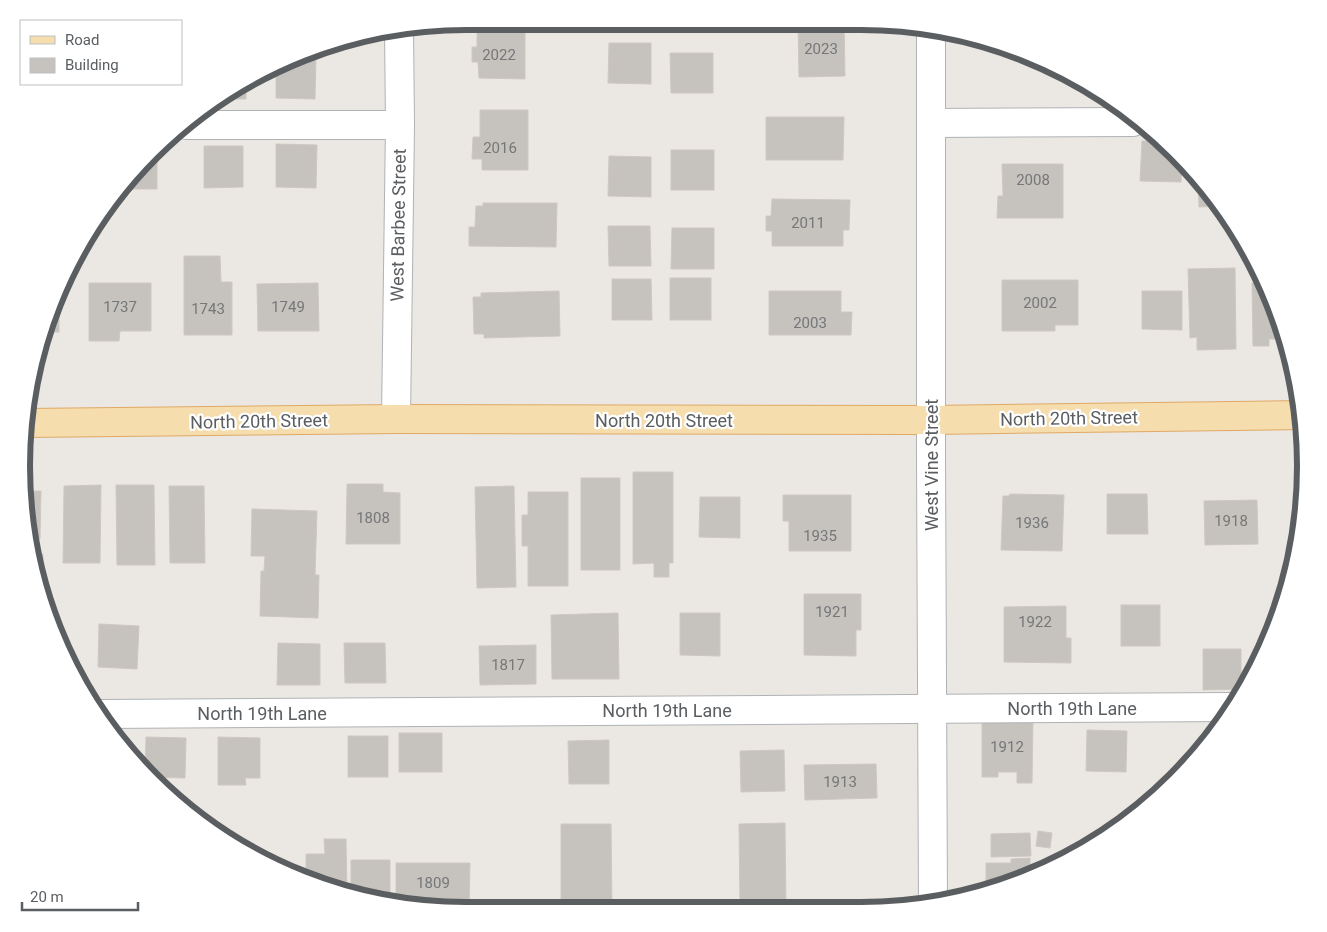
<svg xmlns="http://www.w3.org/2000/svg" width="1327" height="932" font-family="Roboto,sans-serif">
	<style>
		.building { fill: #c6c2be; stroke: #cfc8c1 }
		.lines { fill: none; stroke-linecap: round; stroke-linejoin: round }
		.minor-casing { stroke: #afb3b6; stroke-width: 30 }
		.major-casing { stroke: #e0a966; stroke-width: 30 }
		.minor { stroke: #fff; stroke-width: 28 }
		.major { stroke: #f5ddad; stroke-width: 28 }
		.labels { text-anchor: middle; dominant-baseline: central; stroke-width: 4.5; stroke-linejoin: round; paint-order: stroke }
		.number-label { font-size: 15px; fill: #757778 }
		.street-label { font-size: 18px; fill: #5a5e61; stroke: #fff }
		.rim { fill: none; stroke: #5a5e61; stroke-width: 6 }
	</style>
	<rect width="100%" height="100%" fill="#ebe7e2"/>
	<g class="building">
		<path d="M 477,21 L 525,21 L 525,79 L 479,78 L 478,62 L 472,62 L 472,47 L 477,47 Z"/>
		<path d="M 798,21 L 844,21 L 845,76 L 799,77 Z"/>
		<path d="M 609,43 L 651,43 L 651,84 L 608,83 Z"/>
		<path d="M 670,53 L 713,53 L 713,93 L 671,93 Z"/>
		<path d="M 307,56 L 316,56 L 315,99 L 276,98 L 276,70 Z"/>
		<path d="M 246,84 L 246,99 L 216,99 L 219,96 Z"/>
		<path d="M 480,110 L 528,110 L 528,170 L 482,170 L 482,159 L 472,159 L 473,137 L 480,137 Z"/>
		<path d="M 766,117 L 844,117 L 843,160 L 766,160 Z"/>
		<path d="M 1142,141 L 1157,141 L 1182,161 L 1181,182 L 1140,181 Z"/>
		<path d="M 276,144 L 317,145 L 316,188 L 276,187 Z"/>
		<path d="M 204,146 L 243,146 L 243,187 L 204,188 Z"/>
		<path d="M 157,150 L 157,189 L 121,189 L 131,173 Z"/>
		<rect x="671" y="150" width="43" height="40"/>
		<path d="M 609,156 L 651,157 L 651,197 L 608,196 Z"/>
		<path d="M 1002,164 L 1063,164 L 1063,218 L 997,218 L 998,196 L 1003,196 Z"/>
		<path d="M 1198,177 L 1219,206 L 1199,207 Z"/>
		<path d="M 772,199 L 850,200 L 849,230 L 843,230 L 843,246 L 772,246 L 772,231 L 766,231 L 766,216 L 771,216 Z"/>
		<path d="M 483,203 L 557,203 L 556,247 L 469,246 L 469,227 L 475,227 L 476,206 L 483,206 Z"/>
		<path d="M 608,226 L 650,226 L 651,266 L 609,266 Z"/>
		<path d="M 672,228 L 714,228 L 714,269 L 671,269 Z"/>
		<path d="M 184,256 L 220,256 L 221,282 L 232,282 L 232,335 L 184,335 Z"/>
		<path d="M 1235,268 L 1236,349 L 1197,350 L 1197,337 L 1190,338 L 1188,269 Z"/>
		<rect x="670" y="278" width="41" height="42"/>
		<path d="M 612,279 L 651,279 L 652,320 L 612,320 Z"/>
		<path d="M 1002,280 L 1078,280 L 1078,325 L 1055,325 L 1055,331 L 1002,331 Z"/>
		<path d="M 1264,282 L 1282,323 L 1286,339 L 1269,339 L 1269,346 L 1253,346 L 1252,283 Z"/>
		<path d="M 89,283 L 151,283 L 151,331 L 120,331 L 119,341 L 89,341 Z"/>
		<path d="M 318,283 L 319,331 L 258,331 L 257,284 Z"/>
		<path d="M 59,290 L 59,332 L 46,332 L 55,296 Z"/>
		<path d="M 559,291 L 560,336 L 484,338 L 484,334 L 474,334 L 473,297 L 481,297 L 481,293 Z"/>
		<path d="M 769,291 L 841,291 L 841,312 L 852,312 L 851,335 L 769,335 Z"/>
		<path d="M 1142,291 L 1182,291 L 1182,330 L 1142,329 Z"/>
		<path d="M 633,472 L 673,472 L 673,563 L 669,563 L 669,577 L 654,577 L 654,563 L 633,564 Z"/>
		<rect x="581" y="478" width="39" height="92"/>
		<path d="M 1301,482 L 1304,482 L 1305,495 L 1301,518 Z"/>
		<path d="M 347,484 L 383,484 L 383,492 L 400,493 L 400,544 L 346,544 Z"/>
		<path d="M 101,485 L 100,563 L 63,563 L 64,486 Z"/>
		<path d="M 116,485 L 154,485 L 155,565 L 117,565 Z"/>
		<path d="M 169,486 L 204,486 L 205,563 L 170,563 Z"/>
		<path d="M 514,486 L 516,587 L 477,588 L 475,487 Z"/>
		<path d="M 25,491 L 41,491 L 40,539 L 29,539 L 25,524 Z"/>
		<path d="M 528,492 L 568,492 L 568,586 L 528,586 L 528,546 L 522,546 L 522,515 L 528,515 Z"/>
		<path d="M 1010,494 L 1064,495 L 1062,551 L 1001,550 L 1003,496 L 1009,496 Z"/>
		<path d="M 1107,494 L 1147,494 L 1148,534 L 1107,534 Z"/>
		<path d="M 783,495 L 851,495 L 851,551 L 789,551 L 789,521 L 783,521 Z"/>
		<path d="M 700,497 L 740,497 L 740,538 L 699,537 Z"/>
		<path d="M 1257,500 L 1258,544 L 1205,545 L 1204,501 Z"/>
		<path d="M 252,509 L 317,511 L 315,575 L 319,575 L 318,618 L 260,616 L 261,571 L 264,571 L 265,556 L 251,556 Z"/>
		<path d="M 34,553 L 43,554 L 43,583 Z"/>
		<path d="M 804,594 L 861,594 L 861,630 L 856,630 L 856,656 L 804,655 Z"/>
		<rect x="1121" y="605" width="39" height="41"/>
		<path d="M 1066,606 L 1066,638 L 1071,638 L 1071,663 L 1004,662 L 1004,607 Z"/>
		<path d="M 618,613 L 619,679 L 552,679 L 551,615 Z"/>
		<path d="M 680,613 L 720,613 L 720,656 L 680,655 Z"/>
		<path d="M 99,624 L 139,626 L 137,669 L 98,667 Z"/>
		<path d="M 278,643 L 320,644 L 320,685 L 277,685 Z"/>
		<path d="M 344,643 L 385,643 L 386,683 L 345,683 Z"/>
		<path d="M 536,645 L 536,684 L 480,685 L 479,646 Z"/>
		<path d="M 1203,649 L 1241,649 L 1241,689 L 1203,690 Z"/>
		<path d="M 982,721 L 1033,721 L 1032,783 L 1017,783 L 1017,772 L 998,772 L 998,777 L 982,777 Z"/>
		<path d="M 1087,730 L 1127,731 L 1126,772 L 1086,771 Z"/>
		<rect x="399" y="733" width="43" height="39"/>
		<rect x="348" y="736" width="40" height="41"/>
		<path d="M 146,737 L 186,738 L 185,778 L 151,777 L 145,772 Z"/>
		<path d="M 218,737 L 260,738 L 260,778 L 245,778 L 246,785 L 218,785 Z"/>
		<path d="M 609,740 L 609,784 L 569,784 L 568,741 Z"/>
		<path d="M 784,750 L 785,791 L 741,792 L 740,751 Z"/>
		<path d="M 876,764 L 877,798 L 805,800 L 804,765 Z"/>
		<path d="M 785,823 L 786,908 L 740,908 L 739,824 Z"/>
		<path d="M 561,824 L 611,824 L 612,909 L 561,909 Z"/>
		<path d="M 1038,831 L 1052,833 L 1050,848 L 1036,846 Z"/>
		<path d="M 1030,833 L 1031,856 L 991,857 L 991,834 Z"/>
		<path d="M 324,839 L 346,839 L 347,894 L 306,879 L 306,854 L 325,854 Z"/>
		<path d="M 1030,858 L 1030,873 L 986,887 L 986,863 L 1011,863 L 1011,859 Z"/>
		<path d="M 351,860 L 390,860 L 390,902 L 351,896 Z"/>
		<path d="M 396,863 L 470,863 L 469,910 L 437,910 L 396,903 Z"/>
	</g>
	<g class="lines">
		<g class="minor-casing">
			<g id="minor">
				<path d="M 931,28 L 931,458 L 933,903"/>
				<path d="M 931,123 L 1133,122"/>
				<path d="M 186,125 L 400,125"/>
				<path d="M 396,419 L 400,125 L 399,30"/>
				<path d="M 101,714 L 1232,707"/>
			</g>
		</g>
		<g class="major-casing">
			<path id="major" d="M 25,423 L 396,419 L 931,420 L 1302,415"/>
		</g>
		<use href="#minor" class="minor"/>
		<use href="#major" class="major"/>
	</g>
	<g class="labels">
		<g class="number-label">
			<text x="821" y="49">2023</text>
			<text x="499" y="55">2022</text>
			<text x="500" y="148">2016</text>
			<text x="1033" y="180">2008</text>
			<text x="808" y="223">2011</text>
			<text x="1040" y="303">2002</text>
			<text x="120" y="307">1737</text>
			<text x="288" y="307">1749</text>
			<text x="208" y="309">1743</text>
			<text x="810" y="323">2003</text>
			<text x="373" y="518">1808</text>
			<text x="1231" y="521">1918</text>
			<text x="1032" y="523">1936</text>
			<text x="820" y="536">1935</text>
			<text x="832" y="612">1921</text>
			<text x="1035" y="622">1922</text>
			<text x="508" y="665">1817</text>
			<text x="1007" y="747">1912</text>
			<text x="840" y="782">1913</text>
			<text x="433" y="883">1809</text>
		</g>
		<g class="street-label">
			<text transform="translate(398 225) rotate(-89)">West Barbee Street</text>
			<text transform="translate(1069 418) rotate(-1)">North 20th Street</text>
			<text x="664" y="420">North 20th Street</text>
			<text transform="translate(259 421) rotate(-1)">North 20th Street</text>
			<text transform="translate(931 465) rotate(-90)">West Vine Street</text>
			<text x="1072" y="708">North 19th Lane</text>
			<text x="667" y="710">North 19th Lane</text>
			<text x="262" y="713">North 19th Lane</text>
		</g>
	</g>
	<path d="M0 0H1327V932H0ZM466 30H861A436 436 0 0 1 1297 466V466A436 436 0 0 1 861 902H466A436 436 0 0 1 30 466V466A436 436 0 0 1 466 30Z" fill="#fff" fill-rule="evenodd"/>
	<path class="rim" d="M466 30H861A436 436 0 0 1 1297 466V466A436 436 0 0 1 861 902H466A436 436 0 0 1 30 466V466A436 436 0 0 1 466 30Z"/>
	<rect x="20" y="20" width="162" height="65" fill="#ffffff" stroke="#bdbfc0"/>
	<rect x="30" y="36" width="25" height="8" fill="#f5ddad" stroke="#bdbfc0"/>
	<text x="65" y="45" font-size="15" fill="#5a5e61">Road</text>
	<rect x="30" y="58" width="25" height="15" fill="#c6c2be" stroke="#bdbfc0"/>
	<text x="65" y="70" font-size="15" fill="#5a5e61">Building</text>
	<path d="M22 902v8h116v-8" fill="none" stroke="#5a5e61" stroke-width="2.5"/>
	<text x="30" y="902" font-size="15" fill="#5a5e61" stroke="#ffffff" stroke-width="4" paint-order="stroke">20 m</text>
</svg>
